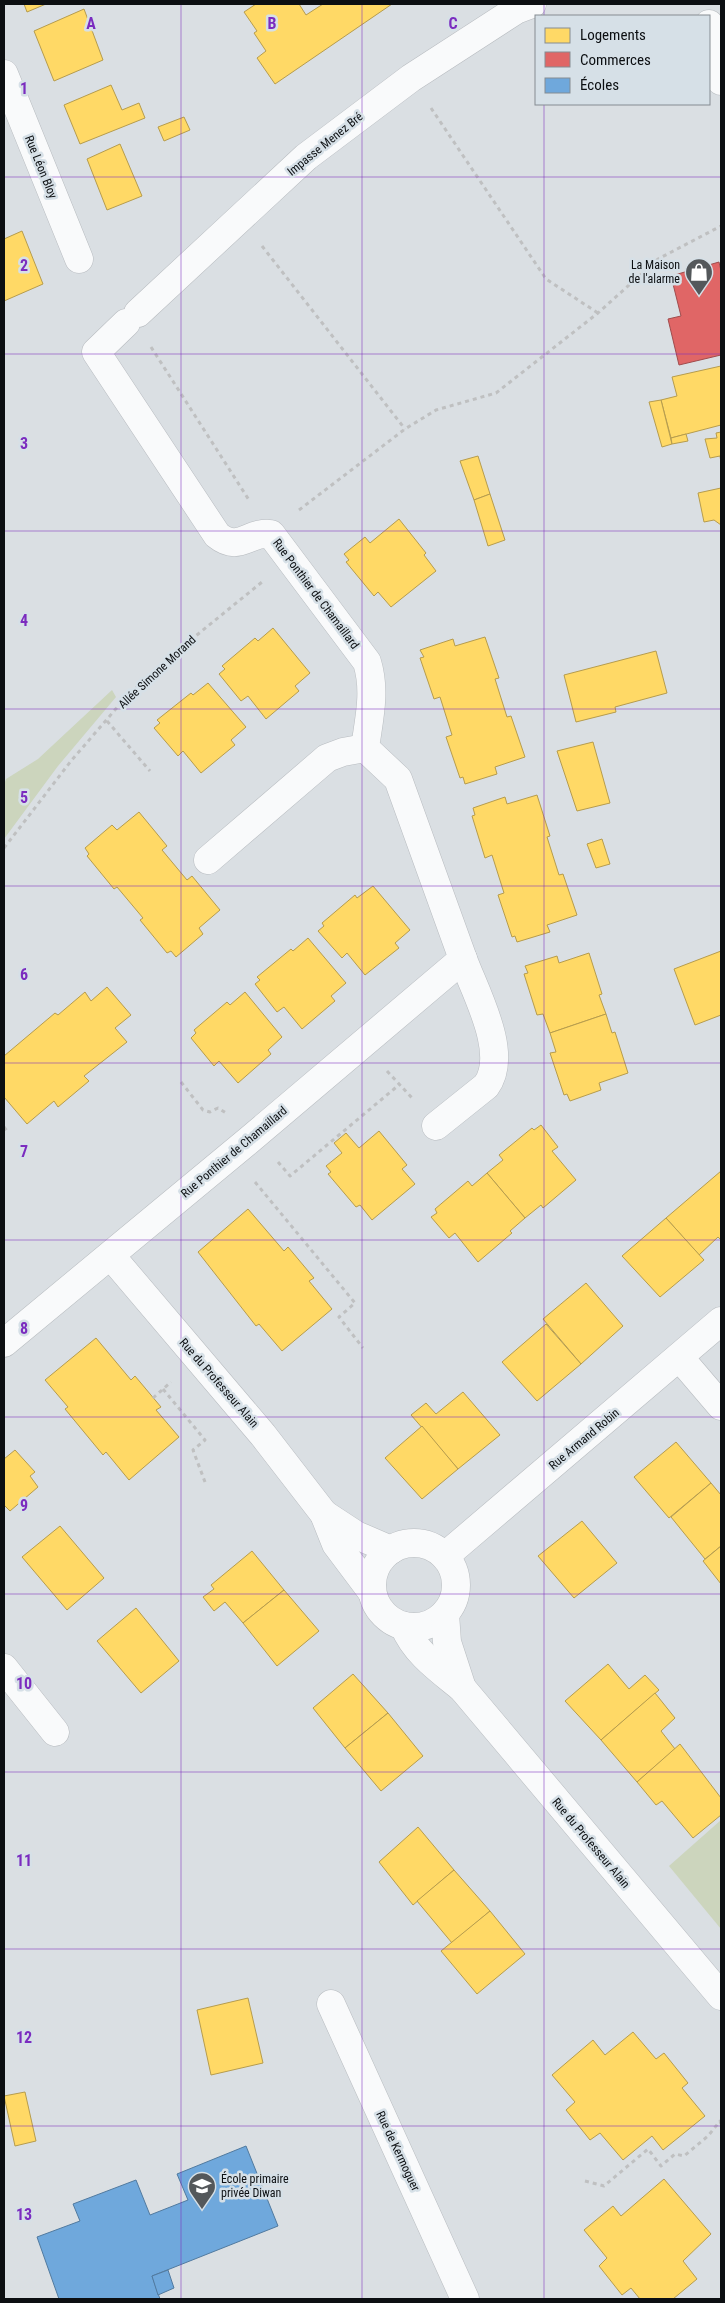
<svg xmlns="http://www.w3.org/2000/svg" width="725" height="2303" font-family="'Roboto Condensed',sans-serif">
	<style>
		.green { fill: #ccd5bd }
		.homes { fill: #ffd966; stroke: #b69c4d }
		.shops { fill: #e06666; stroke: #a04c4d }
		.schools { fill: #6fa8dc; stroke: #517a9f }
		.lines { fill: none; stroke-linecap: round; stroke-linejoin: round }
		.minor-casing { stroke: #b8bcc0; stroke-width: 29 }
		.secondary-casing { stroke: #b8bcc0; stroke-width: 29 }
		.path { stroke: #bfc0c1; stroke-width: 3; stroke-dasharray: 4 4; stroke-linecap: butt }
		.minor { stroke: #f9fafb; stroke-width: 28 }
		.secondary { stroke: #f9fafb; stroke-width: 28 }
		.grid { fill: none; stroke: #7b2cbf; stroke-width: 1; stroke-opacity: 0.55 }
		.labels { text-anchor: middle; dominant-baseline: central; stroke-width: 5; stroke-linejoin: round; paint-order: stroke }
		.street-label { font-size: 12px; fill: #0c0f12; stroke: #d6e0e7 }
		.poi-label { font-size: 12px; fill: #0c0f12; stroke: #d6e0e7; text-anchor: end }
		.grid-label { font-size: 16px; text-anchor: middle; font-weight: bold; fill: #7b2cbf; stroke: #d6e0e7; stroke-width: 5; stroke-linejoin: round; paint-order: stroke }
	</style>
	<rect width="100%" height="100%" fill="#dadfe3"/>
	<g class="green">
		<path d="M 112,690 L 116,697 L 58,766 L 4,839 L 4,785 L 6,779 L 38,759 Z"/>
		<path d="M 721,1820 L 721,1929 L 669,1866 Z"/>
	</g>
	<g class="homes">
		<path d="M 24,4 L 46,4 L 27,12 Z"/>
		<path d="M 256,4 L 299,4 L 306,15 L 323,4 L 392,4 L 275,84 L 257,58 L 266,51 L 254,33 L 257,31 L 244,12 Z"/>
		<path d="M 84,9 L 103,60 L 54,81 L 34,31 Z"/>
		<path d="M 111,85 L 122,110 L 139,103 L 145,118 L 80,144 L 64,105 Z"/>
		<path d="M 184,117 L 190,130 L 164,141 L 158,127 Z"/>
		<path d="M 120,144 L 142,196 L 107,210 L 87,159 Z"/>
		<path d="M 22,231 L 43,284 L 4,301 L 4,239 Z"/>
		<path d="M 721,366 L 721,425 L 671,438 L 661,400 L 677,396 L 672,377 Z"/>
		<path d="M 661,400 L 672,444 L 662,447 L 649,402 Z"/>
		<path d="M 721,432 L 721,463 L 720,456 L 710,458 L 705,439 L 717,438 L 716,433 Z"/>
		<path d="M 686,434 L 688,441 L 672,444 L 671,438 Z"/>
		<path d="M 478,456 L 490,494 L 474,500 L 460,461 Z"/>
		<path d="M 721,488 L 721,525 L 714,520 L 704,522 L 698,493 Z"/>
		<path d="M 490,494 L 505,540 L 488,546 L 474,500 Z"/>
		<path d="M 399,519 L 426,553 L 424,555 L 436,571 L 391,607 L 378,592 L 374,596 L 346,562 L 349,560 L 344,554 L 365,537 L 370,543 Z"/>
		<path d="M 273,628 L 310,673 L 295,686 L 299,691 L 266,719 L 248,696 L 241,701 L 219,674 L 225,669 L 222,666 L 255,638 L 258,641 Z"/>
		<path d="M 485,637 L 499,678 L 495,679 L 507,717 L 511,716 L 525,757 L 495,767 L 497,774 L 465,784 L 463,777 L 460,778 L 446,737 L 452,735 L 440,697 L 434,699 L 420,658 L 424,657 L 420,650 L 453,639 L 455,646 Z"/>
		<path d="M 656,651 L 667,693 L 615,707 L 616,712 L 576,722 L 564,675 Z"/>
		<path d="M 208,683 L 246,727 L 231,740 L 235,745 L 201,773 L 183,751 L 178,756 L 154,728 L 160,723 L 157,720 L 191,693 L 193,695 Z"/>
		<path d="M 593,742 L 610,803 L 577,811 L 557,751 Z"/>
		<path d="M 537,795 L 550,836 L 547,837 L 559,875 L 563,874 L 577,915 L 547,925 L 550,932 L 517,942 L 515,936 L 512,937 L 498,895 L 504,893 L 492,855 L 485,858 L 472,816 L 475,815 L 473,808 L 505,797 L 507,804 Z"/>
		<path d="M 139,812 L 167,846 L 162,850 L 187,880 L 192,876 L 220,910 L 199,928 L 203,934 L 176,957 L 171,951 L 167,953 L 140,920 L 143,918 L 117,887 L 114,889 L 87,856 L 89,854 L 85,848 L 112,825 L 117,830 Z"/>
		<path d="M 602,839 L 610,864 L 596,868 L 587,844 Z"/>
		<path d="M 373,886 L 410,930 L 395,943 L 399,948 L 365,975 L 347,953 L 342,958 L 318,931 L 324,926 L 322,923 L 355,895 L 357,898 Z"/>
		<path d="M 308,938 L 346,983 L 331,996 L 335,1001 L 302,1029 L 284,1007 L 277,1012 L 255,984 L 260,980 L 257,977 L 291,949 L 293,951 Z"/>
		<path d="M 721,951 L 721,1015 L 695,1025 L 674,969 Z"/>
		<path d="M 589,953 L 602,994 L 599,995 L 606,1014 L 550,1033 L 543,1014 L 537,1015 L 524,974 L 528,973 L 525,966 L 557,956 L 559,963 Z"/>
		<path d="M 107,987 L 131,1015 L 115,1028 L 127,1042 L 84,1076 L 89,1081 L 58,1107 L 54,1101 L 27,1124 L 4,1097 L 4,1056 L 55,1013 L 58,1015 L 85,992 L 91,1001 Z"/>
		<path d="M 245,992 L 282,1037 L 268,1050 L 271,1054 L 238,1083 L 219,1061 L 214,1066 L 191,1038 L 196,1033 L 194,1030 L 227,1002 L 230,1005 Z"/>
		<path d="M 606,1014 L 612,1033 L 615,1032 L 628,1073 L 599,1083 L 601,1090 L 570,1101 L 567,1094 L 564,1095 L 550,1053 L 556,1052 L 550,1033 Z"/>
		<path d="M 541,1125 L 558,1147 L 552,1151 L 576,1180 L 543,1208 L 541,1205 L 525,1218 L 487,1173 L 503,1160 L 499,1155 L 532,1128 L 534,1130 Z"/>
		<path d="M 379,1131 L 407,1165 L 402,1169 L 415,1184 L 372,1220 L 360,1205 L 356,1207 L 328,1174 L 331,1172 L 326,1166 L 342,1153 L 334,1143 L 346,1133 L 359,1148 Z"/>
		<path d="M 721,1171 L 721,1240 L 718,1237 L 699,1255 L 666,1218 Z"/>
		<path d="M 487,1173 L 525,1218 L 510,1231 L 512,1233 L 478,1262 L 455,1233 L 449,1238 L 431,1217 L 437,1213 L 435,1209 L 468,1181 L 472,1186 Z"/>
		<path d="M 248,1209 L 284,1251 L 288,1247 L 314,1278 L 309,1281 L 332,1309 L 282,1351 L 259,1324 L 256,1326 L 198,1252 Z"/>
		<path d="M 666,1218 L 704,1260 L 660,1297 L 622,1256 Z"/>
		<path d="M 586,1283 L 623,1326 L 581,1364 L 543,1319 Z"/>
		<path d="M 546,1324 L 581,1364 L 537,1401 L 502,1362 Z"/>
		<path d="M 96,1338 L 131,1380 L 135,1376 L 161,1407 L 156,1410 L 179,1437 L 129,1480 L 106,1452 L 103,1455 L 65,1409 L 68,1407 L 45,1380 Z"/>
		<path d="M 463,1392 L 500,1435 L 458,1469 L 411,1415 L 426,1403 L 436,1414 Z"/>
		<path d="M 422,1426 L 458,1469 L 422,1499 L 385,1458 Z"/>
		<path d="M 676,1442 L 711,1483 L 669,1518 L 634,1477 Z"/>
		<path d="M 15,1450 L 35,1472 L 30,1476 L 38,1487 L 10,1511 L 4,1505 L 4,1459 Z"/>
		<path d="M 711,1483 L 721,1495 L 721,1546 L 705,1559 L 671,1517 Z"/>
		<path d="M 582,1521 L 617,1563 L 574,1598 L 538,1556 Z"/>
		<path d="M 60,1526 L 104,1578 L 67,1610 L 22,1557 Z"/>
		<path d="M 721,1546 L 721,1584 L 703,1561 Z"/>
		<path d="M 252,1551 L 284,1590 L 243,1623 L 225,1602 L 214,1611 L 203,1597 L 214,1589 L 211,1585 Z"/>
		<path d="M 284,1590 L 319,1631 L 277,1666 L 243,1623 Z"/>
		<path d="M 136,1608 L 179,1661 L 141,1693 L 97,1641 Z"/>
		<path d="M 608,1664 L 629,1689 L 645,1675 L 659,1690 L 601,1740 L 565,1701 Z"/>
		<path d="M 353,1674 L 388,1713 L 345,1748 L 313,1708 Z"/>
		<path d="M 655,1693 L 675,1718 L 661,1731 L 675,1749 L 637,1782 L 601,1740 Z"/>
		<path d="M 388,1713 L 423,1756 L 381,1791 L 345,1748 Z"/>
		<path d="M 680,1744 L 721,1798 L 721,1815 L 693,1838 L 662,1801 L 656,1805 L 637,1782 Z"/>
		<path d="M 418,1827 L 454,1870 L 413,1905 L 379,1862 Z"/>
		<path d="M 454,1870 L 490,1911 L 452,1943 L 417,1901 Z"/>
		<path d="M 490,1911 L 525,1954 L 477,1994 L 441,1951 Z"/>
		<path d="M 248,1998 L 263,2063 L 211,2075 L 197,2010 Z"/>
		<path d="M 633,2032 L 656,2059 L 664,2053 L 688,2083 L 682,2088 L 705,2116 L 663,2150 L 652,2136 L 623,2160 L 600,2133 L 590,2140 L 566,2110 L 575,2102 L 552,2075 L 593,2040 L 605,2055 Z"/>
		<path d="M 25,2092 L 36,2141 L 15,2146 L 4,2096 Z"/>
		<path d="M 664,2179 L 711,2234 L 683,2261 L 697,2279 L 673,2299 L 640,2299 L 631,2288 L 622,2295 L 599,2266 L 607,2258 L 584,2230 L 613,2206 L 621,2216 Z"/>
	</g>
	<path class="shops" d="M 719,262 L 721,271 L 721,355 L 679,365 L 668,319 L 681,316 L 671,276 Z"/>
	<g class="schools">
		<path d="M 246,2146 L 278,2226 L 152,2276 L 160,2299 L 59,2299 L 37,2237 L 80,2221 L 73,2204 L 136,2180 L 150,2215 L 188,2200 L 177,2174 Z"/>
		<path d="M 168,2270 L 174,2288 L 158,2295 L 152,2276 Z"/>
	</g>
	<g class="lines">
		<g class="minor-casing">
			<g id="minor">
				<path d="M 4,74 L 79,259"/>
				<path d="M 138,313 L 306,157 L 411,78 L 516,10 L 532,4"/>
				<path d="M 208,860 L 327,758 L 343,752 L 365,748"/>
				<path d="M 436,1126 L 486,1086 C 510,1054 475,992 463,959"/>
				<path d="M 111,1256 L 263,1435 L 324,1514 L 336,1544 L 372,1592"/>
				<path d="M 4,1343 L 248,1141 L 463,959 L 398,779 L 365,748 C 369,719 376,691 367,662 L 271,534 C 249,531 239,553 217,535 L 96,352 L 126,323"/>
				<path d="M 680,1358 L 721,1406"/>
				<path d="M 324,1514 L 356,1535 L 391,1550"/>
				<circle cx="414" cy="1585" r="42"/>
				<path d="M 445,1556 L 721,1321"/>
				<path d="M 445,1614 L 447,1642 L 462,1688"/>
				<path d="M 404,1626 C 415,1653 440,1670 462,1688 L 721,1996"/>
				<path d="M 4,1668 L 55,1732"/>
				<path d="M 331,2004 L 465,2299"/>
			</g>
		</g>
		<g class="secondary-casing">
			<path id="secondary" d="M 709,24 L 721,81"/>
		</g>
		<g class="path">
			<path d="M 431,108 L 546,279 L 598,313"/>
			<path d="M 262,246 L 405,429"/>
			<path d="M 151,347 L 249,500"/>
			<path d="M 299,510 L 405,429 L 436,410 L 496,393 L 598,313 L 658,259 L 721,226"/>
			<path d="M 107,721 L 150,771"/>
			<path d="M 4,848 L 71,761 L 127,696 L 176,652 L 262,582"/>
			<path d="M 387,1071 L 413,1099"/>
			<path d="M 181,1082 L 203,1110 L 210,1112 L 218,1108 L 226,1113"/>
			<path d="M 4,1127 L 7,1131"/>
			<path d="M 278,1162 L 290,1176 L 400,1084"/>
			<path d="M 255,1182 L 355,1303 L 339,1317 L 363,1348"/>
			<path d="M 163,1389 L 205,1440 L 193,1450 L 205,1482"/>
			<path d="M 153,1398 L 171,1382"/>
			<path d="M 585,2181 L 604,2186 L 648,2149 L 661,2166 L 675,2154 L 684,2156 L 708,2136 L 720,2121 L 721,2124"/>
		</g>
		<use href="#minor" class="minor"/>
		<use href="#secondary" class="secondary"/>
	</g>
	<path class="grid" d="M 181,4 L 181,2299M 362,4 L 362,2299M 544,4 L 544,16M 544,104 L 544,2299M 4,177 L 721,177M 4,354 L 721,354M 4,531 L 721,531M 4,709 L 721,709M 4,886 L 721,886M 4,1063 L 721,1063M 4,1240 L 721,1240M 4,1417 L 721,1417M 4,1594 L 721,1594M 4,1772 L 721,1772M 4,1949 L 721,1949M 4,2126 L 721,2126"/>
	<defs>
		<g id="shop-pin" transform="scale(1.4375)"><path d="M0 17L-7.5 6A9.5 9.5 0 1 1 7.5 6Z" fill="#54585b" stroke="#d6e0e7"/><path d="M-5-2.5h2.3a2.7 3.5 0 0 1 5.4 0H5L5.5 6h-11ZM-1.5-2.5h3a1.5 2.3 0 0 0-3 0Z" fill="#fff"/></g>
		<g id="school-pin" transform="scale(1.4375)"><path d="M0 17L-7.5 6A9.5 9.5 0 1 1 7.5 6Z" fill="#54585b" stroke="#d6e0e7"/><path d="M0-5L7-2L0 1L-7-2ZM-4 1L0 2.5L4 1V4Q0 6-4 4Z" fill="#fff"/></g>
	</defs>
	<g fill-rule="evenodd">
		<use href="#shop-pin" x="699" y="272"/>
		<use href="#school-pin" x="202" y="2186"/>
	</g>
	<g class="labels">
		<g class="street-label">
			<text transform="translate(325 144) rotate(-39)">Impasse Menez Bré</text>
			<text transform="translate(41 167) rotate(68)">Rue Léon Bloy</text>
			<text transform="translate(316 594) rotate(53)">Rue Ponthier de Chamaillard</text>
			<text transform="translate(157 672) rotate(-43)">Allée Simone Morand</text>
			<text transform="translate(234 1152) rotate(-40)">Rue Ponthier de Chamaillard</text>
			<text transform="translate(219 1383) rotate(49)">Rue du Professeur Alain</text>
			<text transform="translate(584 1439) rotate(-40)">Rue Armand Robin</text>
			<text transform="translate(591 1843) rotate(50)">Rue du Professeur Alain</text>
			<text transform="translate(398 2151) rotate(65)">Rue de Kermoguer</text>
		</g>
		<g class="poi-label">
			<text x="680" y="265">La Maison<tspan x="680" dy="14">de l'alarme</tspan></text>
			<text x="221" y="2179" text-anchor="start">École primaire<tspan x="221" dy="14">privée Diwan</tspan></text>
		</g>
	</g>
	<g class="grid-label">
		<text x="91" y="29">A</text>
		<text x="272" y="29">B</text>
		<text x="453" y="29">C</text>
		<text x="24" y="94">1</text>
		<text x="24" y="271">2</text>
		<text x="24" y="449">3</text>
		<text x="24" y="626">4</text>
		<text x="24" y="803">5</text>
		<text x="24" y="980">6</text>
		<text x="24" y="1157">7</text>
		<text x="24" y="1334">8</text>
		<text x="24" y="1511">9</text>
		<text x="24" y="1689">10</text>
		<text x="24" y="1866">11</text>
		<text x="24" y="2043">12</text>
		<text x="24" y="2220">13</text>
	</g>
	<rect width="725" height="2303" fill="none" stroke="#0c0f12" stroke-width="10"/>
	<rect x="535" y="15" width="175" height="90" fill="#d6e0e7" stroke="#858c92"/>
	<rect x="545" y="28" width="25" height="15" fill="#ffd966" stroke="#858c92"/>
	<text x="580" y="40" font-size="15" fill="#0c0f12">Logements</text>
	<rect x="545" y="52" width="25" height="15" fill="#e06666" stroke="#858c92"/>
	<text x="580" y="65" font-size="15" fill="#0c0f12">Commerces</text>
	<rect x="545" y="78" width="25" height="15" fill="#6fa8dc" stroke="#858c92"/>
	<text x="580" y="90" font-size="15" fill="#0c0f12">Écoles</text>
</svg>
